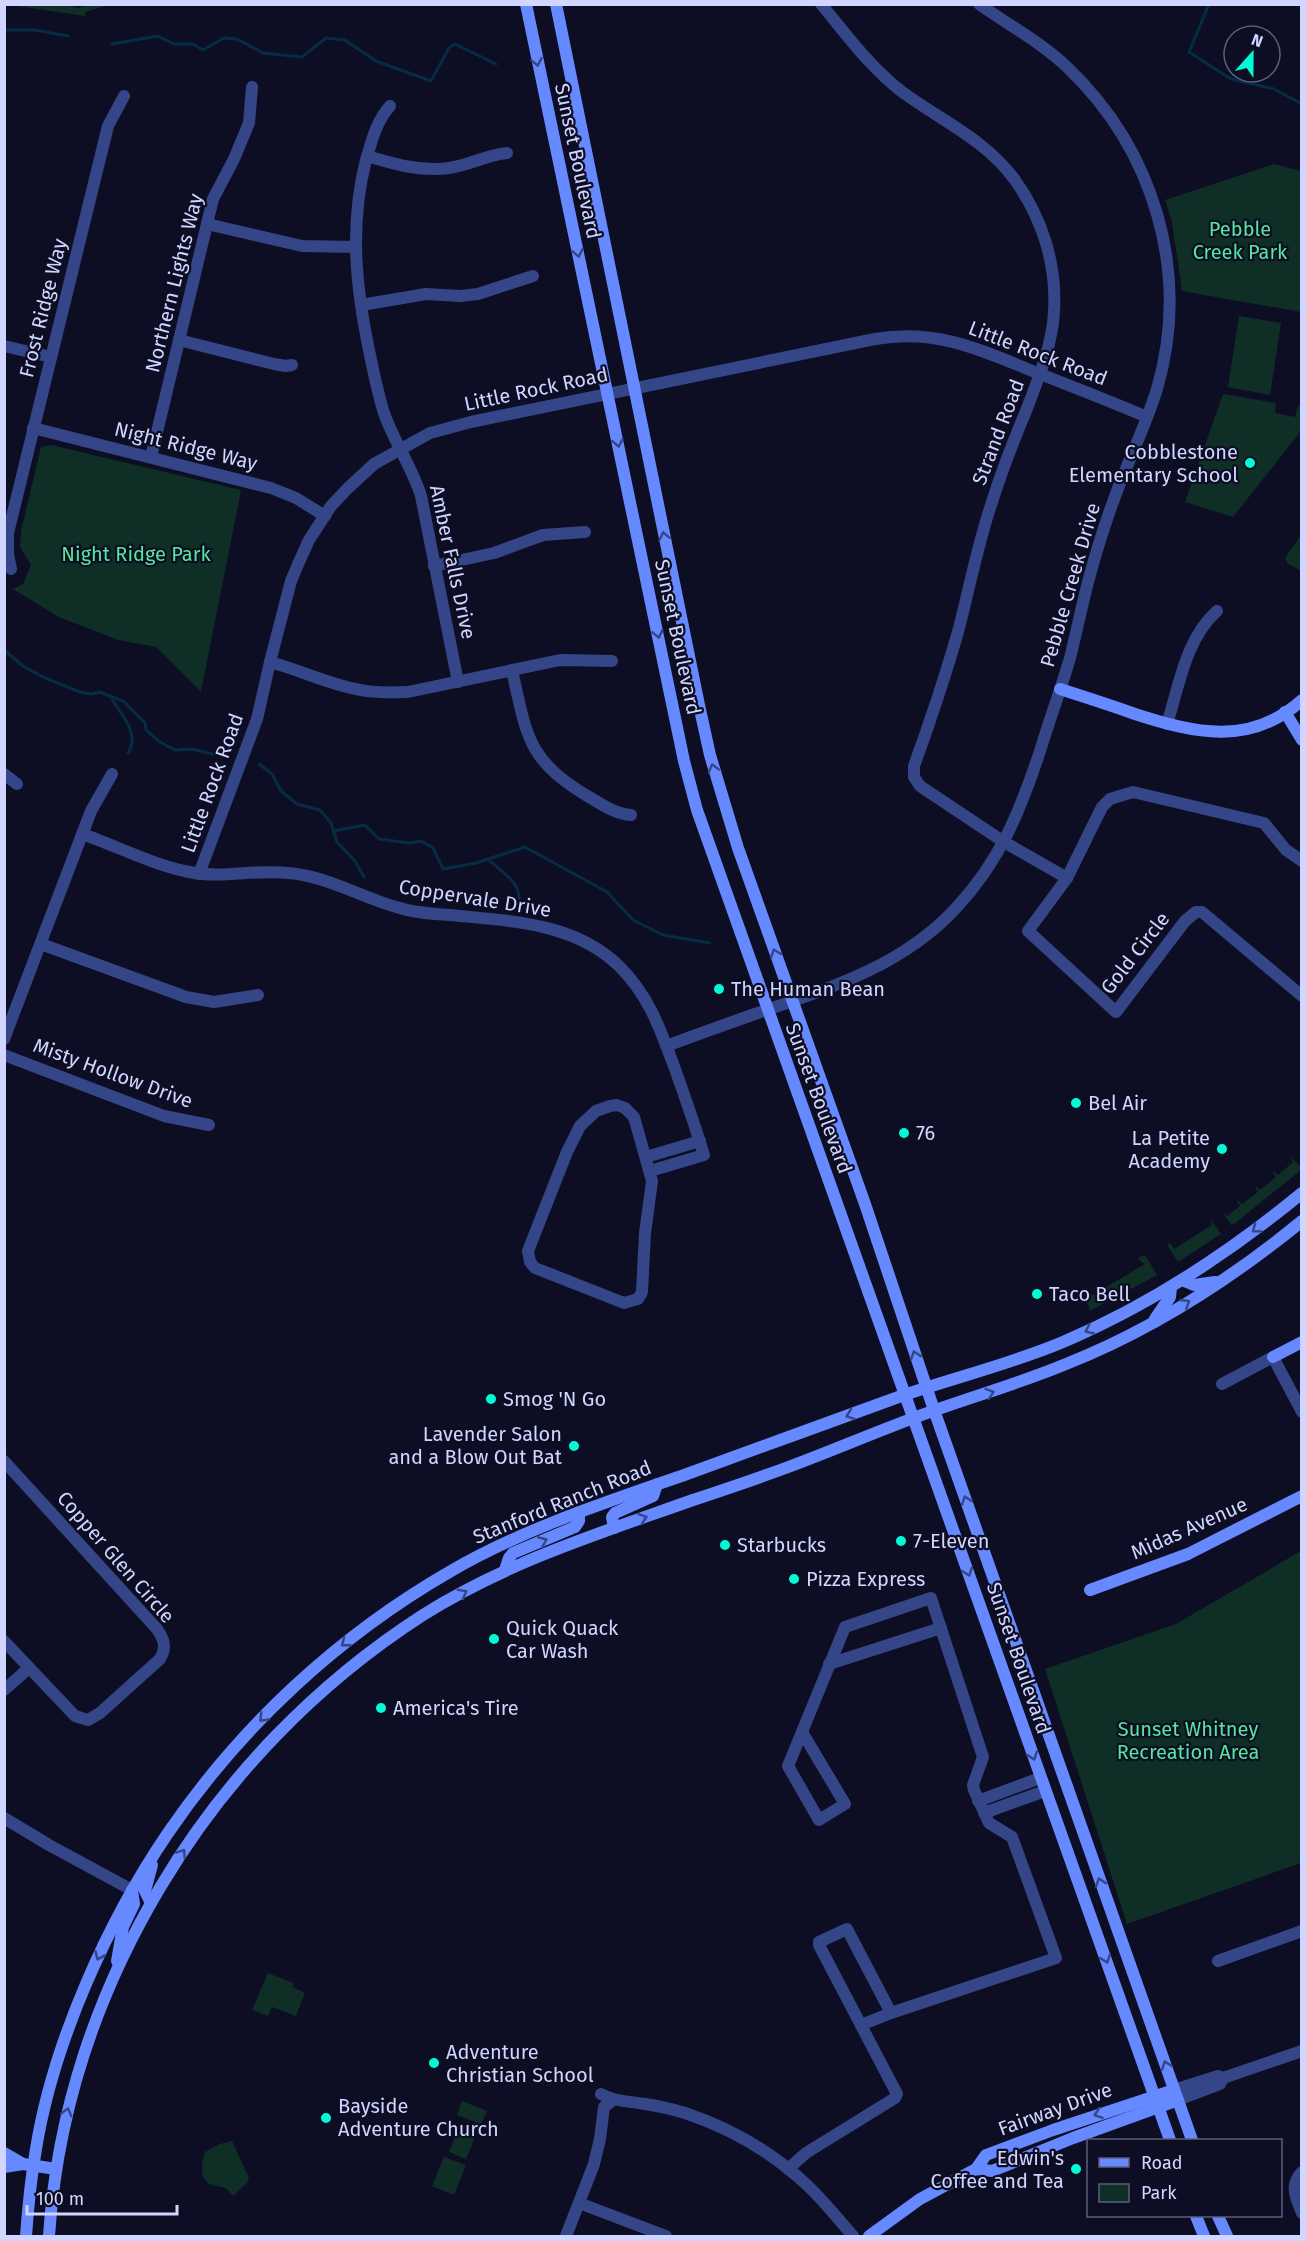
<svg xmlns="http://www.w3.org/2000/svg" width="1306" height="2241" font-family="'Fira Sans',sans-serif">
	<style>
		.green { fill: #0f2f26 }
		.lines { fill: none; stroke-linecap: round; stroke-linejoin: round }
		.stream { stroke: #062c44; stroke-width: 3 }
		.street { stroke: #344687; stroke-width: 12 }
		.secondary { stroke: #6789ff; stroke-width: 12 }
		.oneway { stroke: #354587 }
		.poi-dot { fill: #00fbd5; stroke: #0d0e24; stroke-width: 2 }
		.labels { text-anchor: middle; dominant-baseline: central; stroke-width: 4.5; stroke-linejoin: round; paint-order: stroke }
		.street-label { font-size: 20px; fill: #d0d6ff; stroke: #0d0e24 }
		.park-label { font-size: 20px; fill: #54e79d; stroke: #0d0e24 }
		.poi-label { font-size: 20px; fill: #d0d6ff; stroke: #0d0e24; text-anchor: start }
	</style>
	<rect width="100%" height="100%" fill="#0d0e24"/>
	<g class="green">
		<path d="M 10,5 L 66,5 L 77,8 L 92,5 L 108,5 L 85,12 L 85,16 Z"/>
		<path d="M 1274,164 L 1301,171 L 1301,312 L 1182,291 L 1172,222 L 1165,200 Z"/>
		<path d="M 1239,316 L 1281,323 L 1270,395 L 1228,387 Z"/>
		<path d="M 1223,394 L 1276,403 L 1275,413 L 1295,417 L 1298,406 L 1301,407 L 1301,431 L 1233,517 L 1185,502 Z"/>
		<path d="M 51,445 L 241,490 L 201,692 L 156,647 L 118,640 L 59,617 L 13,589 L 23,584 L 31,565 L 20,547 L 21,531 L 41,447 Z"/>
		<path d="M 1301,535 L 1301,544 L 1299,547 L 1301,549 L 1301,569 L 1300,570 L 1288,564 L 1285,558 Z"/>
		<path d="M 1289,1155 L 1301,1167 L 1301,1170 L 1234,1224 L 1232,1223 L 1232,1226 L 1221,1210 L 1227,1216 L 1240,1206 L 1236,1199 L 1242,1204 L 1258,1192 L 1254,1185 L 1260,1190 L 1276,1177 L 1272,1170 L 1278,1175 L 1293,1162 Z"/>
		<path d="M 1210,1218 L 1221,1234 L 1178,1262 L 1167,1245 L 1170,1243 L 1174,1249 L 1212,1225 Z"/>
		<path d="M 1142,1255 L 1146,1257 L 1157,1275 L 1090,1311 L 1083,1292 L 1093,1295 L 1145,1264 L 1138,1259 Z"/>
		<path d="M 1301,1551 L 1301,1863 L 1127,1924 L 1045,1669 L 1176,1624 Z"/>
		<path d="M 268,1973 L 293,1983 L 293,1987 L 305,1993 L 296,2016 L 272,2007 L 268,2016 L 252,2010 Z"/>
		<path d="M 462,2101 L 487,2111 L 481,2124 L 457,2115 Z"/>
		<path d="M 460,2124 L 477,2132 L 466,2159 L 449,2152 Z"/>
		<path d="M 232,2141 L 249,2178 L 247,2183 L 233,2196 L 226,2188 C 223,2187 220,2187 216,2186 C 198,2183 201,2165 205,2152 L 220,2144 Z"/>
		<path d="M 444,2157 L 466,2165 L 454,2195 L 432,2186 Z"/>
	</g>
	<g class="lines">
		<g class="stream">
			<path d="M 1209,4 L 1189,52 L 1231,79 L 1274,89 L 1302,104"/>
			<path d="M 4,30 L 35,30 L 68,36"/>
			<path d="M 112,44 L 158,36 L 174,44 L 193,44 L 203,50 L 224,38 L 237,39 L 263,53 L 302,57 L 326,38 L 345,40 L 376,61 L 431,81 L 449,48 L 455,44 L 496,64"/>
			<path d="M 4,650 L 23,666 L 43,677 L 80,692 L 91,694 L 100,692 L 123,701 L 145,723 L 146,730 L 160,742 L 175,750 L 191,749 L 226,757"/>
			<path d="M 112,699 C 121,715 141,734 128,753"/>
			<path d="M 259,764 L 272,774 L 281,791 L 297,804 L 320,810 L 331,823 L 337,842 L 355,861 L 364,877"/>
			<path d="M 333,831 L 365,825 L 379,839 L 409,843 L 421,841 L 433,848 L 443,869 L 476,863 L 525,847 L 607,892 L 633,920 L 663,935 L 710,943"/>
			<path d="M 489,860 C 502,873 521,881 519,902"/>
		</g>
		<g class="street">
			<path d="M 821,4 C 847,35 869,66 901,91 C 940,120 985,139 1015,180 C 1042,218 1057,264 1054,312 C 1052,347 1038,379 1026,411 C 1013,442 1001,473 991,505 C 977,547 969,590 958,632 C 945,677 930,722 914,766 L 914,777 L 920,786 L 1004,842 L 1067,878"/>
			<path d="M 390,106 C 376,122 372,140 366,160 C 349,226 356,289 370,355 C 374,374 378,394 384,413 C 394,442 412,467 421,496 L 458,682"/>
			<path d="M 367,156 C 394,164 421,172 449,168 C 469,165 487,155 507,153"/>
			<path d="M 207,224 L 302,246 L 355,247"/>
			<path d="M 361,305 L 426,294 L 460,296 L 478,294 L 533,276"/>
			<path d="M 179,340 L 274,364 L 286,366 L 292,365"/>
			<path d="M 4,346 L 51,357"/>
			<path d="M 33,428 L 271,488 L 296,498 L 325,516"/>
			<path d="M 151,457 L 213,199 L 234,159 L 249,123 L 252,87"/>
			<path d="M 434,566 L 494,553 L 543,535 L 585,532"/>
			<path d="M 11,569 L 8,554 L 8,533 L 108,126 L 124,96"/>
			<path d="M 270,662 C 297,669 323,682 351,688 C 370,693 389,693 408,692 L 560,660 L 612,661"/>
			<path d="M 512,670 C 527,737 527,760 589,797 C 603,805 615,814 631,815"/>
			<path d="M 1167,724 C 1179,686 1186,638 1217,611"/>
			<path d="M 4,774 L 17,784"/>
			<path d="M 82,834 C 117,846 153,865 189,872 C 223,879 254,869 288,873 C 328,876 362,898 400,908 C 416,913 433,914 450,915 C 509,921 574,922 619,966 C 650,997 660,1029 675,1069 C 685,1097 695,1126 704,1155 L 650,1171"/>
			<path d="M 1302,861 L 1286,850 L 1264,823 L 1133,792 L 1110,799 L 1102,807 L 1067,878 L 1028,931 L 1116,1012 L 1185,921 L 1196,912 L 1202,912 L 1302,996"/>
			<path d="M 199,874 L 257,719 L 270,662 L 291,581 L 299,562 L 309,540 L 331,506 L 347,489 L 374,464 L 430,433 L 471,422 L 875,339 C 938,328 983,351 1040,374 C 1076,388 1112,402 1147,417"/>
			<path d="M 41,944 L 186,997 L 214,1002 L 258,995"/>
			<path d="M 4,1039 L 91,811 L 112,774"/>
			<path d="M 666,1046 C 696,1035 726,1024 755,1014 C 828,989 903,966 956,908 C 1001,860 1021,809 1041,748 C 1050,718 1061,689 1070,658 C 1076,634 1081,610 1087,586 C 1096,551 1107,517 1120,483 C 1133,452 1147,421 1157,389 C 1191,272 1154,150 1067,67 C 1041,42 1008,25 979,4"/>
			<path d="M 4,1055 L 164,1116 L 209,1125"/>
			<path d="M 617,1105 L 625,1108 L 634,1117 L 652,1181 L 645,1233 L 642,1292 L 638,1299 L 624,1303 L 535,1268 L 530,1262 L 528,1251 L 567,1152 L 580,1126 L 596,1111 L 610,1106 Z"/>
			<path d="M 646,1157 L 700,1141"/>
			<path d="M 1222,1384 L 1273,1357 L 1302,1412"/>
			<path d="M 4,1461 L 157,1629 C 164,1639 167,1648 160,1659 L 100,1713 L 88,1720 L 75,1716 L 4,1641"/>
			<path d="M 829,1664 L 941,1628"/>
			<path d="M 4,1690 L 29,1668"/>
			<path d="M 802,1732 L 845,1804 L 819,1820 L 788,1766 L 845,1627 L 931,1598 L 983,1757 L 973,1785 L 974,1790 L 989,1823 L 1012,1837 L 1056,1958 L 891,2013 L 861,2025"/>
			<path d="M 978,1801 L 1040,1778"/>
			<path d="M 984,1813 L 1045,1791"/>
			<path d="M 4,1818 L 49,1845 L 132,1890"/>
			<path d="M 1218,1961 L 1302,1931"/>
			<path d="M 1174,2090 L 1218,2076 L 1223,2078"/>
			<path d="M 601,2094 C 616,2102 628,2101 645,2104 C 658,2106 672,2109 685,2113 C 730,2128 773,2153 807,2185 C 824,2201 838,2219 853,2236"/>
			<path d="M 1178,2100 L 1220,2084 L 1223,2078 L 1302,2051"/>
			<path d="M 788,2169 L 806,2153 L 895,2098 L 897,2094 L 819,1945 L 819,1942 L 847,1929 L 891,2013"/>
			<path d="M 1302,2172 C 1289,2185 1296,2198 1302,2213"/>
			<path d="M 579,2203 L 666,2236"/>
			<path d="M 566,2236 L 594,2164 L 600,2139 L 604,2107 L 613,2100"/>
		</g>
		<g class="secondary">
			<path d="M 526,4 L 684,761 L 697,810 L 1170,2140"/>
			<path d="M 556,4 L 699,705 L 710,755 L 738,848 L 865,1204 L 934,1410 L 1192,2140"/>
			<path d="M 1060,689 C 1085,697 1110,705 1135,714 C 1194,733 1250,747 1302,700"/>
			<path d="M 1285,712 L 1302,740"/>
			<path d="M 1182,1280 L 1194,1285 L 1215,1282"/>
			<path d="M 1155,1319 L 1170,1297 L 1171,1287"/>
			<path d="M 1273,1357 L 1302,1342"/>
			<path d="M 614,1528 L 612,1517 L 615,1513 L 653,1496 L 657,1484"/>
			<path d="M 505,1570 L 509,1558 L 513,1553 L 575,1527 L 579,1521 L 579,1512"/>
			<path d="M 1090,1590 L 1188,1554 L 1302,1496"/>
			<path d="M 151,1903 L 145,1891 L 152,1865"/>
			<path d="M 117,1961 L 123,1927 L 134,1904 L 132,1890"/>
			<path d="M 4,2153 L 23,2164"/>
			<path d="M 4,2167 L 23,2164 L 56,2169"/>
			<path d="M 976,2169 L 992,2171 L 1073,2138 L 1178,2100"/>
			<path d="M 1196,2216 L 1204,2236"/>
			<path d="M 1218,2216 L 1227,2236"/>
			<path d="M 26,2236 C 28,2207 31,2178 36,2149 C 53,2043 108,1921 168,1833 C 241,1726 338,1636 451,1571 C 525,1528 607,1502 687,1474 C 760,1448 831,1421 904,1395 C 956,1377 1011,1364 1063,1342 C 1150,1305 1229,1253 1302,1193"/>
			<path d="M 49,2236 C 57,2112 97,1993 161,1886 C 226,1777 316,1684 423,1615 C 507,1562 600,1533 693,1500 C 726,1489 759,1478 791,1466 C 831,1451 871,1434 911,1419 C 963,1399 1016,1385 1066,1364 C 1152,1330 1231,1279 1302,1221"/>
			<path d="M 869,2236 L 920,2199 L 976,2169 L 986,2155 L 1053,2130 L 1174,2090"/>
		</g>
	</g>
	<defs><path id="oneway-chevron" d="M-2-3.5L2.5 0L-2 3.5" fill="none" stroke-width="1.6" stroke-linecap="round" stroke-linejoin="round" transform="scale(1.5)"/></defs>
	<g class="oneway">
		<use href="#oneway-chevron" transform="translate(537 62) rotate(79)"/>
		<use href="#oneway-chevron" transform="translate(578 253) rotate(78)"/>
		<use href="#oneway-chevron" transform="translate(618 443) rotate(79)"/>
		<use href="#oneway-chevron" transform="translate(664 536) rotate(-102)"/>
		<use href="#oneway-chevron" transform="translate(658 634) rotate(78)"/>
		<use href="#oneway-chevron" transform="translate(713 768) rotate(-106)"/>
		<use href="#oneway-chevron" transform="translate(775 953) rotate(-110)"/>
		<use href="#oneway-chevron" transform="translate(1256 1229) rotate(143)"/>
		<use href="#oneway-chevron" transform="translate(1186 1303) rotate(-31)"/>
		<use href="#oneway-chevron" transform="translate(1089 1330) rotate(155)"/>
		<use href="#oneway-chevron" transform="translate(915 1355) rotate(-109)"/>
		<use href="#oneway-chevron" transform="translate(990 1393) rotate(-18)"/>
		<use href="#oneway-chevron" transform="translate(850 1415) rotate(160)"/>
		<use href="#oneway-chevron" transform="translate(966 1500) rotate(-109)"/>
		<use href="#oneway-chevron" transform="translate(643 1518) rotate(-19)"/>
		<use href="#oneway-chevron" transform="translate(543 1541) rotate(-23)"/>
		<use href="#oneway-chevron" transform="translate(968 1572) rotate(70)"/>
		<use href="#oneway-chevron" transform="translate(463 1593) rotate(-29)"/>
		<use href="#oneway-chevron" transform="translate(345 1643) rotate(142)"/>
		<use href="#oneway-chevron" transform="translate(263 1718) rotate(134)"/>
		<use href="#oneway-chevron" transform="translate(1033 1756) rotate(71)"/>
		<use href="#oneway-chevron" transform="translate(182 1853) rotate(-56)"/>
		<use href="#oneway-chevron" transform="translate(1100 1882) rotate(-109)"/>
		<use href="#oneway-chevron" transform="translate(99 1956) rotate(114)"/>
		<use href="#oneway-chevron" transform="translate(1106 1959) rotate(70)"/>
		<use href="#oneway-chevron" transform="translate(1166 2065) rotate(-110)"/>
		<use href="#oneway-chevron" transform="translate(67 2112) rotate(-76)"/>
		<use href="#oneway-chevron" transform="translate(1098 2114) rotate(161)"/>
	</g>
	<g class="poi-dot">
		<circle cx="1250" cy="463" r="6"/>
		<circle cx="719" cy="989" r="6"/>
		<circle cx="1076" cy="1103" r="6"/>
		<circle cx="904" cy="1133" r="6"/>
		<circle cx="1222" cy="1149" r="6"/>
		<circle cx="1037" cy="1294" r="6"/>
		<circle cx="491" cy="1399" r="6"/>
		<circle cx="574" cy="1446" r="6"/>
		<circle cx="901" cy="1541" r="6"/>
		<circle cx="725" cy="1545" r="6"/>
		<circle cx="794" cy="1579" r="6"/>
		<circle cx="494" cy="1639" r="6"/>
		<circle cx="381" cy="1708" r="6"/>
		<circle cx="434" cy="2063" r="6"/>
		<circle cx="326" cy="2118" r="6"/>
		<circle cx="1076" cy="2169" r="6"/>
	</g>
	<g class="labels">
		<g class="street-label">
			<text transform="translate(578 161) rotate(78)">Sunset Boulevard</text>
			<text transform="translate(174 283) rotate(-76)">Northern Lights Way</text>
			<text transform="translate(43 308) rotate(-76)">Frost Ridge Way</text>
			<text transform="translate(1038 353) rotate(21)">Little Rock Road</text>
			<text transform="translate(536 389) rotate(-12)">Little Rock Road</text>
			<text transform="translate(998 432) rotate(-69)">Strand Road</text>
			<text transform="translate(186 446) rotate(14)">Night Ridge Way</text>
			<text transform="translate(453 562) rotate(78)">Amber Falls Drive</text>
			<text transform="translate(1070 585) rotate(-74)">Pebble Creek Drive</text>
			<text transform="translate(678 637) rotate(78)">Sunset Boulevard</text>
			<text transform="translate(212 783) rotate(-70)">Little Rock Road</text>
			<text transform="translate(475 898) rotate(9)">Coppervale Drive</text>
			<text transform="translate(1135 953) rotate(-52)">Gold Circle</text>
			<text transform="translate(113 1073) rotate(20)">Misty Hollow Drive</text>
			<text transform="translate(819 1098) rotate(70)">Sunset Boulevard</text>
			<text transform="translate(562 1502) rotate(-22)">Stanford Ranch Road</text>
			<text transform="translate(1189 1528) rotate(-24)">Midas Avenue</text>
			<text transform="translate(116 1557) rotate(49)">Copper Glen Circle</text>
			<text transform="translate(1019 1658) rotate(71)">Sunset Boulevard</text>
			<text transform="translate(1055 2109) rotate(-20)">Fairway Drive</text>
		</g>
		<g class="park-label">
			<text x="1240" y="229">Pebble<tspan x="1240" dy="23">Creek Park</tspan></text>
			<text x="136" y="554">Night Ridge Park</text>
			<text x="1188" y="1729">Sunset Whitney<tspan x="1188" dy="23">Recreation Area</tspan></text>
		</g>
		<g class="poi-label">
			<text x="1238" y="452" text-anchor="end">Cobblestone<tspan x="1238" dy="23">Elementary School</tspan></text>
			<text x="731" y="989">The Human Bean</text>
			<text x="1088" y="1103">Bel Air</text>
			<text x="916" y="1133">76</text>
			<text x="1210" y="1138" text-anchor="end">La Petite<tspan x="1210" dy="23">Academy</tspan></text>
			<text x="1049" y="1294">Taco Bell</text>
			<text x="503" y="1399">Smog 'N Go</text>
			<text x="562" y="1434" text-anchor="end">Lavender Salon<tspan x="562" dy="23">and a Blow Out Bat</tspan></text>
			<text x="913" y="1541">7-Eleven</text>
			<text x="737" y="1545">Starbucks</text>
			<text x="806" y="1579">Pizza Express</text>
			<text x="506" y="1628">Quick Quack<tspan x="506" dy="23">Car Wash</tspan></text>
			<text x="393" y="1708">America's Tire</text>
			<text x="446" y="2052">Adventure<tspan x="446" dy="23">Christian School</tspan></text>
			<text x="338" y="2106">Bayside<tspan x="338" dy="23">Adventure Church</tspan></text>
			<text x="1064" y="2158" text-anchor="end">Edwin's<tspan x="1064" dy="23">Coffee and Tea</tspan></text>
		</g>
	</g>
	<rect width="1306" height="2241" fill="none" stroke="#d0d6ff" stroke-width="12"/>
	<rect x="1087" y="2139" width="195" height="78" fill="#0d0e24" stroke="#5b5e7c" stroke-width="1.5"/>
	<rect x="1099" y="2158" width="30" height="9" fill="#6789ff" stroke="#5b5e7c" stroke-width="1.5"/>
	<text x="1141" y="2169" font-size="18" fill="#d0d6ff">Road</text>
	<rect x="1099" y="2184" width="30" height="18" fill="#0f2f26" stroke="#5b5e7c" stroke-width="1.5"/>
	<text x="1141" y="2199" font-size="18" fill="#d0d6ff">Park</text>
	<g transform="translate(1252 54) rotate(21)"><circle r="28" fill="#0d0e24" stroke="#5b5e7c" stroke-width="1.5"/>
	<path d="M0-4.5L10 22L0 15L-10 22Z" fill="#00fbd5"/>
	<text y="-9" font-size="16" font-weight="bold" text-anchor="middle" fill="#d0d6ff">N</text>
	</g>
	<path d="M27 2205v9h150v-9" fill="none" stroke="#d0d6ff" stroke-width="3"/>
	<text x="36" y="2205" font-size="18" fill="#d0d6ff" stroke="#0d0e24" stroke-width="4.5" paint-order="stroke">100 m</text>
</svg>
